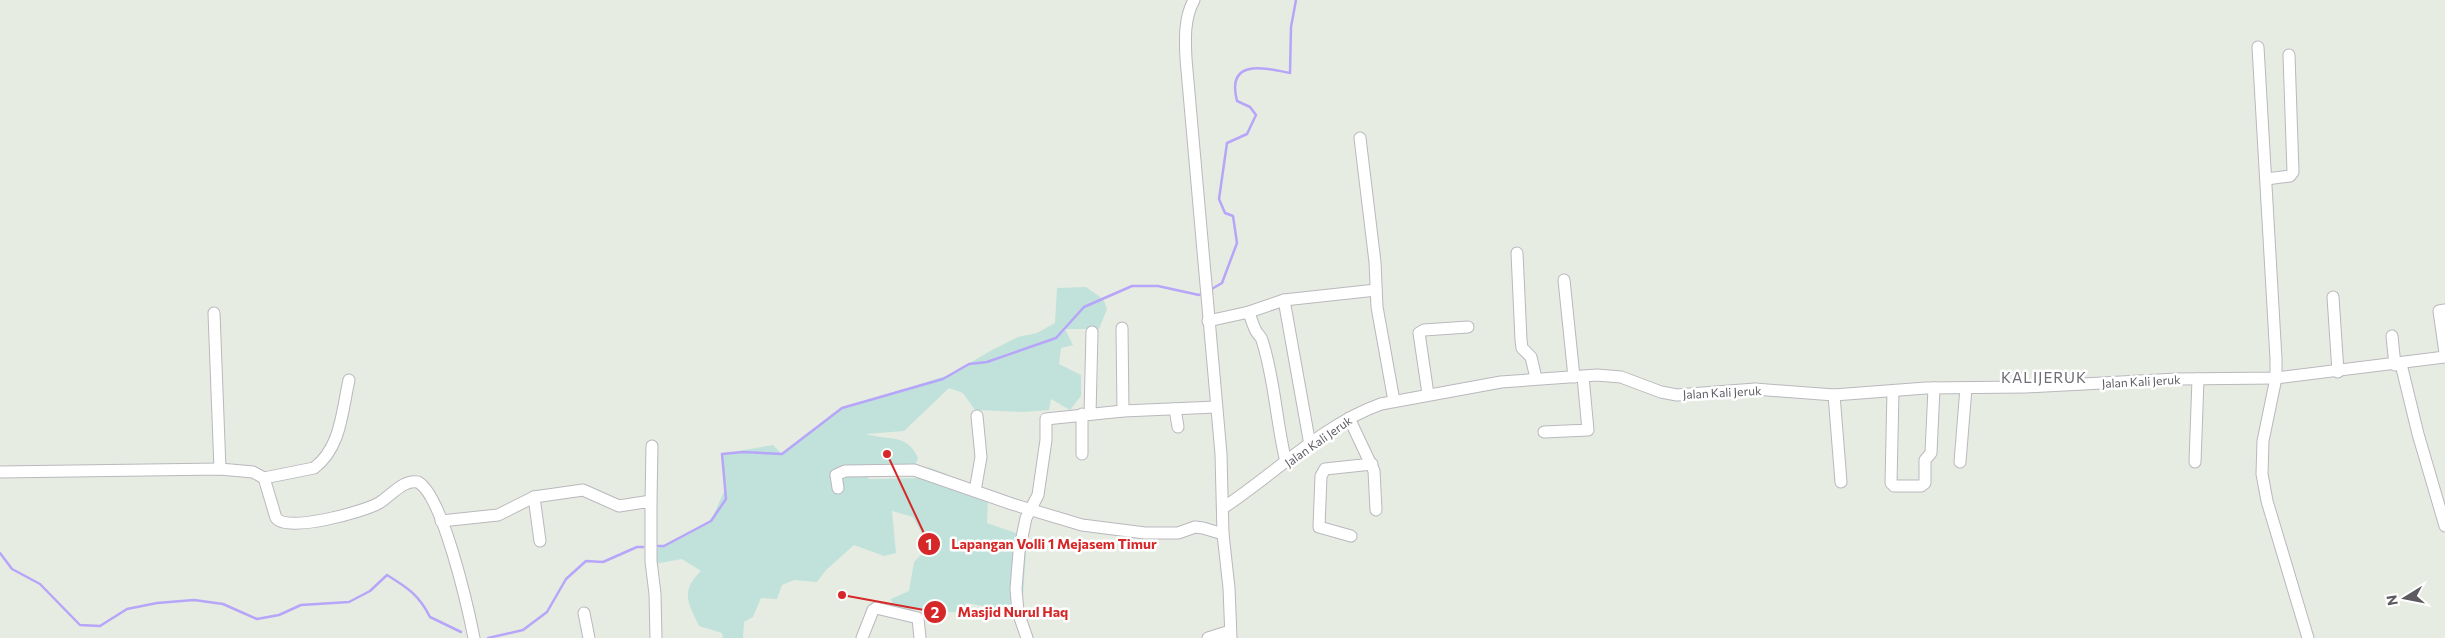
<svg xmlns="http://www.w3.org/2000/svg" width="2445" height="638" font-family="Commissioner,sans-serif">
	<style>
		.grass { fill: #c0e2db }
		.lines { fill: none; stroke-linecap: round; stroke-linejoin: round }
		.stream { stroke: #b7a5f9; stroke-width: 2.5 }
		.minor-casing { stroke: #bab7be; stroke-width: 13 }
		.minor { stroke: #fff; stroke-width: 11 }
		.labels { text-anchor: middle; dominant-baseline: central; stroke-width: 5; stroke-linejoin: round; paint-order: stroke }
		.street-label { font-size: 12px; fill: #5d5a62; stroke: #fff }
		.quarter-label { font-size: 15px; letter-spacing: 1px; fill: #6e6b74; stroke: #fff }
		.leader { fill: none; stroke: #d62828; stroke-width: 2 }
		.callout-dot { fill: #d62828; stroke: #fff; stroke-width: 2 }
		.mark-label { font-size: 15px; text-anchor: middle; font-weight: bold; fill: #fff }
		.callout-label { font-size: 14px; text-anchor: middle; font-weight: bold; fill: #d62828; stroke: #fff; stroke-width: 5; stroke-linejoin: round; paint-order: stroke }
	</style>
	<rect width="100%" height="100%" fill="#e6ece2"/>
	<path class="grass" d="M 1086,287 L 1103,299 L 1107,309 L 1099,329 L 1065,329 L 1073,345 L 1061,348 L 1059,364 L 1081,375 L 1081,396 L 1070,410 L 1051,399 L 1049,410 L 1023,412 L 975,410 L 963,393 L 949,388 L 904,431 L 866,434 C 889,441 907,433 918,458 L 912,474 L 869,474 L 861,464 L 869,479 L 926,478 L 927,467 L 947,474 L 948,485 L 988,499 L 987,523 L 1027,537 L 1022,610 L 1005,610 L 966,603 L 964,613 L 915,609 L 896,612 L 891,599 L 909,591 L 914,562 L 922,554 L 921,532 L 913,517 L 892,511 L 896,553 L 884,556 L 854,545 L 826,570 L 817,582 L 794,580 L 782,585 L 777,599 L 761,598 L 753,617 L 744,622 L 743,638 L 723,638 L 722,633 L 699,626 C 688,603 680,591 701,571 L 682,559 L 654,564 L 654,550 L 711,521 L 725,489 L 722,454 L 773,445 L 782,454 L 842,408 L 949,375 L 992,350 L 1018,337 L 1037,333 L 1055,323 L 1057,288 Z"/>
	<g class="lines">
		<g class="stream">
			<path d="M 1210,290 L 1222,283 L 1237,243 L 1233,216 L 1225,213 L 1219,199 L 1227,143 L 1247,134 L 1256,115 L 1250,107 L 1237,101 C 1226,58 1264,68 1290,73 L 1291,27 L 1296,0"/>
			<path d="M 658,546 L 664,546 L 711,521 L 726,499 L 722,454 L 743,452 L 782,454 L 842,408 L 943,379 L 969,364 L 987,362 L 1056,338 L 1084,307 L 1132,286 L 1158,286 L 1199,295 L 1203,293"/>
			<path d="M 0,553 L 12,569 L 40,584 L 80,625 L 100,626 L 127,609 L 157,603 L 194,600 L 223,604 L 257,619 L 279,615 L 301,605 L 349,602 L 370,591 L 387,575 C 408,588 419,595 430,617 L 461,632"/>
			<path d="M 488,638 L 523,630 L 547,612 L 566,579 L 586,561 L 603,562 L 637,547 L 643,547"/>
		</g>
		<g class="minor-casing">
			<g id="minor">
				<path d="M 1194,0 C 1184,18 1185,39 1186,59 L 1221,454 L 1223,534 L 1229,588 L 1231,638"/>
				<path d="M 2258,47 L 2276,359 L 2276,378 L 2263,441 L 2262,474 L 2267,501 L 2308,638"/>
				<path d="M 1360,138 L 1375,262 L 1377,307 L 1394,401"/>
				<path d="M 2266,179 L 2290,176 L 2293,172 L 2289,55"/>
				<path d="M 1517,253 L 1521,340 L 1522,348 L 1531,357 L 1536,378"/>
				<path d="M 1564,280 L 1574,377"/>
				<path d="M 2333,297 L 2338,372"/>
				<path d="M 1284,300 L 1310,445"/>
				<path d="M 2445,310 L 2439,311 L 2445,353"/>
				<path d="M 1249,312 C 1251,319 1253,325 1256,331 C 1258,335 1261,336 1262,340 C 1275,380 1276,422 1286,462"/>
				<path d="M 214,313 L 220,469"/>
				<path d="M 1208,321 L 1249,312 L 1284,300 L 1376,290"/>
				<path d="M 1122,328 L 1123,411"/>
				<path d="M 2392,336 L 2395,365"/>
				<path d="M 2401,364 L 2418,434 L 2445,526"/>
				<path d="M 1893,391 L 1891,483 L 1894,486 L 1921,486 L 1925,483 L 1925,460 L 1931,453 L 1934,388"/>
				<path d="M 1428,394 L 1419,333 L 1424,330 L 1468,327"/>
				<path d="M 1834,395 L 1841,482"/>
				<path d="M 1175,409 L 1178,427"/>
				<path d="M 1082,414 L 1082,454"/>
				<path d="M 1090,414 L 1092,332"/>
				<path d="M 1349,418 L 1374,471 L 1376,510"/>
				<path d="M 1544,432 L 1588,430 L 1583,377"/>
				<path d="M 1960,462 L 1966,388"/>
				<path d="M 2195,462 L 2198,379"/>
				<path d="M 0,472 L 220,469 L 253,472 L 264,478 L 276,518 C 287,533 363,512 379,503 C 391,496 403,479 418,482 C 443,496 468,608 474,638"/>
				<path d="M 264,478 L 314,468 C 341,448 342,411 349,380"/>
				<path d="M 838,488 L 836,475 L 845,471 L 914,470 L 1012,504 L 1082,525 L 1145,533 L 1178,533 L 1195,527 L 1203,528 L 1223,534"/>
				<path d="M 975,491 L 981,457 L 977,416"/>
				<path d="M 534,497 L 540,541"/>
				<path d="M 651,501 L 652,446"/>
				<path d="M 1223,508 C 1273,475 1324,424 1381,404 L 1501,382 L 1597,375 L 1621,377 L 1661,392 L 1677,395 L 1755,389 L 1834,395 L 1926,388 L 2026,387 L 2177,379 L 2276,378 L 2445,357"/>
				<path d="M 441,521 L 498,515 L 534,497 L 583,490 L 619,506 L 651,501 L 651,561 L 655,594 L 656,638"/>
				<path d="M 1351,536 L 1319,527 L 1321,476 L 1325,469 L 1372,464"/>
				<path d="M 584,613 L 589,638"/>
				<path d="M 862,638 L 873,610 L 876,608 L 918,618 L 920,638"/>
				<path d="M 1027,638 L 1018,612 L 1016,589 L 1019,552 L 1026,518 L 1038,495 L 1046,440 L 1046,419 L 1123,411 L 1216,407"/>
				<path d="M 1208,638 L 1230,631"/>
			</g>
		</g>
		<use href="#minor" class="minor"/>
	</g>
	<g class="labels">
		<g class="street-label">
			<text transform="translate(2141 381) rotate(-3)">Jalan Kali Jeruk</text>
			<text transform="translate(1722 392) rotate(-3)">Jalan Kali Jeruk</text>
			<text transform="translate(1318 441) rotate(-35)">Jalan Kali Jeruk</text>
		</g>
		<g class="quarter-label">
			<text x="2044" y="377">KALIJERUK</text>
		</g>
	</g>
	<path class="leader" d="M887 454L929 544M842 595L935 612"/>
	<g class="callout-dot">
		<circle cx="887" cy="454" r="5"/>
		<circle cx="842" cy="595" r="5"/>
		<circle cx="929" cy="544" r="12"/>
		<circle cx="935" cy="612" r="12"/>
	</g>
	<g class="mark-label">
		<text x="929" y="550">1</text>
		<text x="935" y="618">2</text>
	</g>
	<g class="callout-label">
		<text x="1054" y="549">Lapangan Volli 1 Mejasem Timur</text>
		<text x="1013" y="617">Masjid Nurul Haq</text>
	</g>
	<g transform="translate(2405 598) rotate(260)" stroke="#ffffff" stroke-width="4" paint-order="stroke">
	<path d="M0-4L9 19L0 12L-9 19Z" fill="#5d5a62"/>
	<text y="-8" font-size="14" font-weight="bold" text-anchor="middle" fill="#5d5a62">N</text>
	</g>
</svg>
